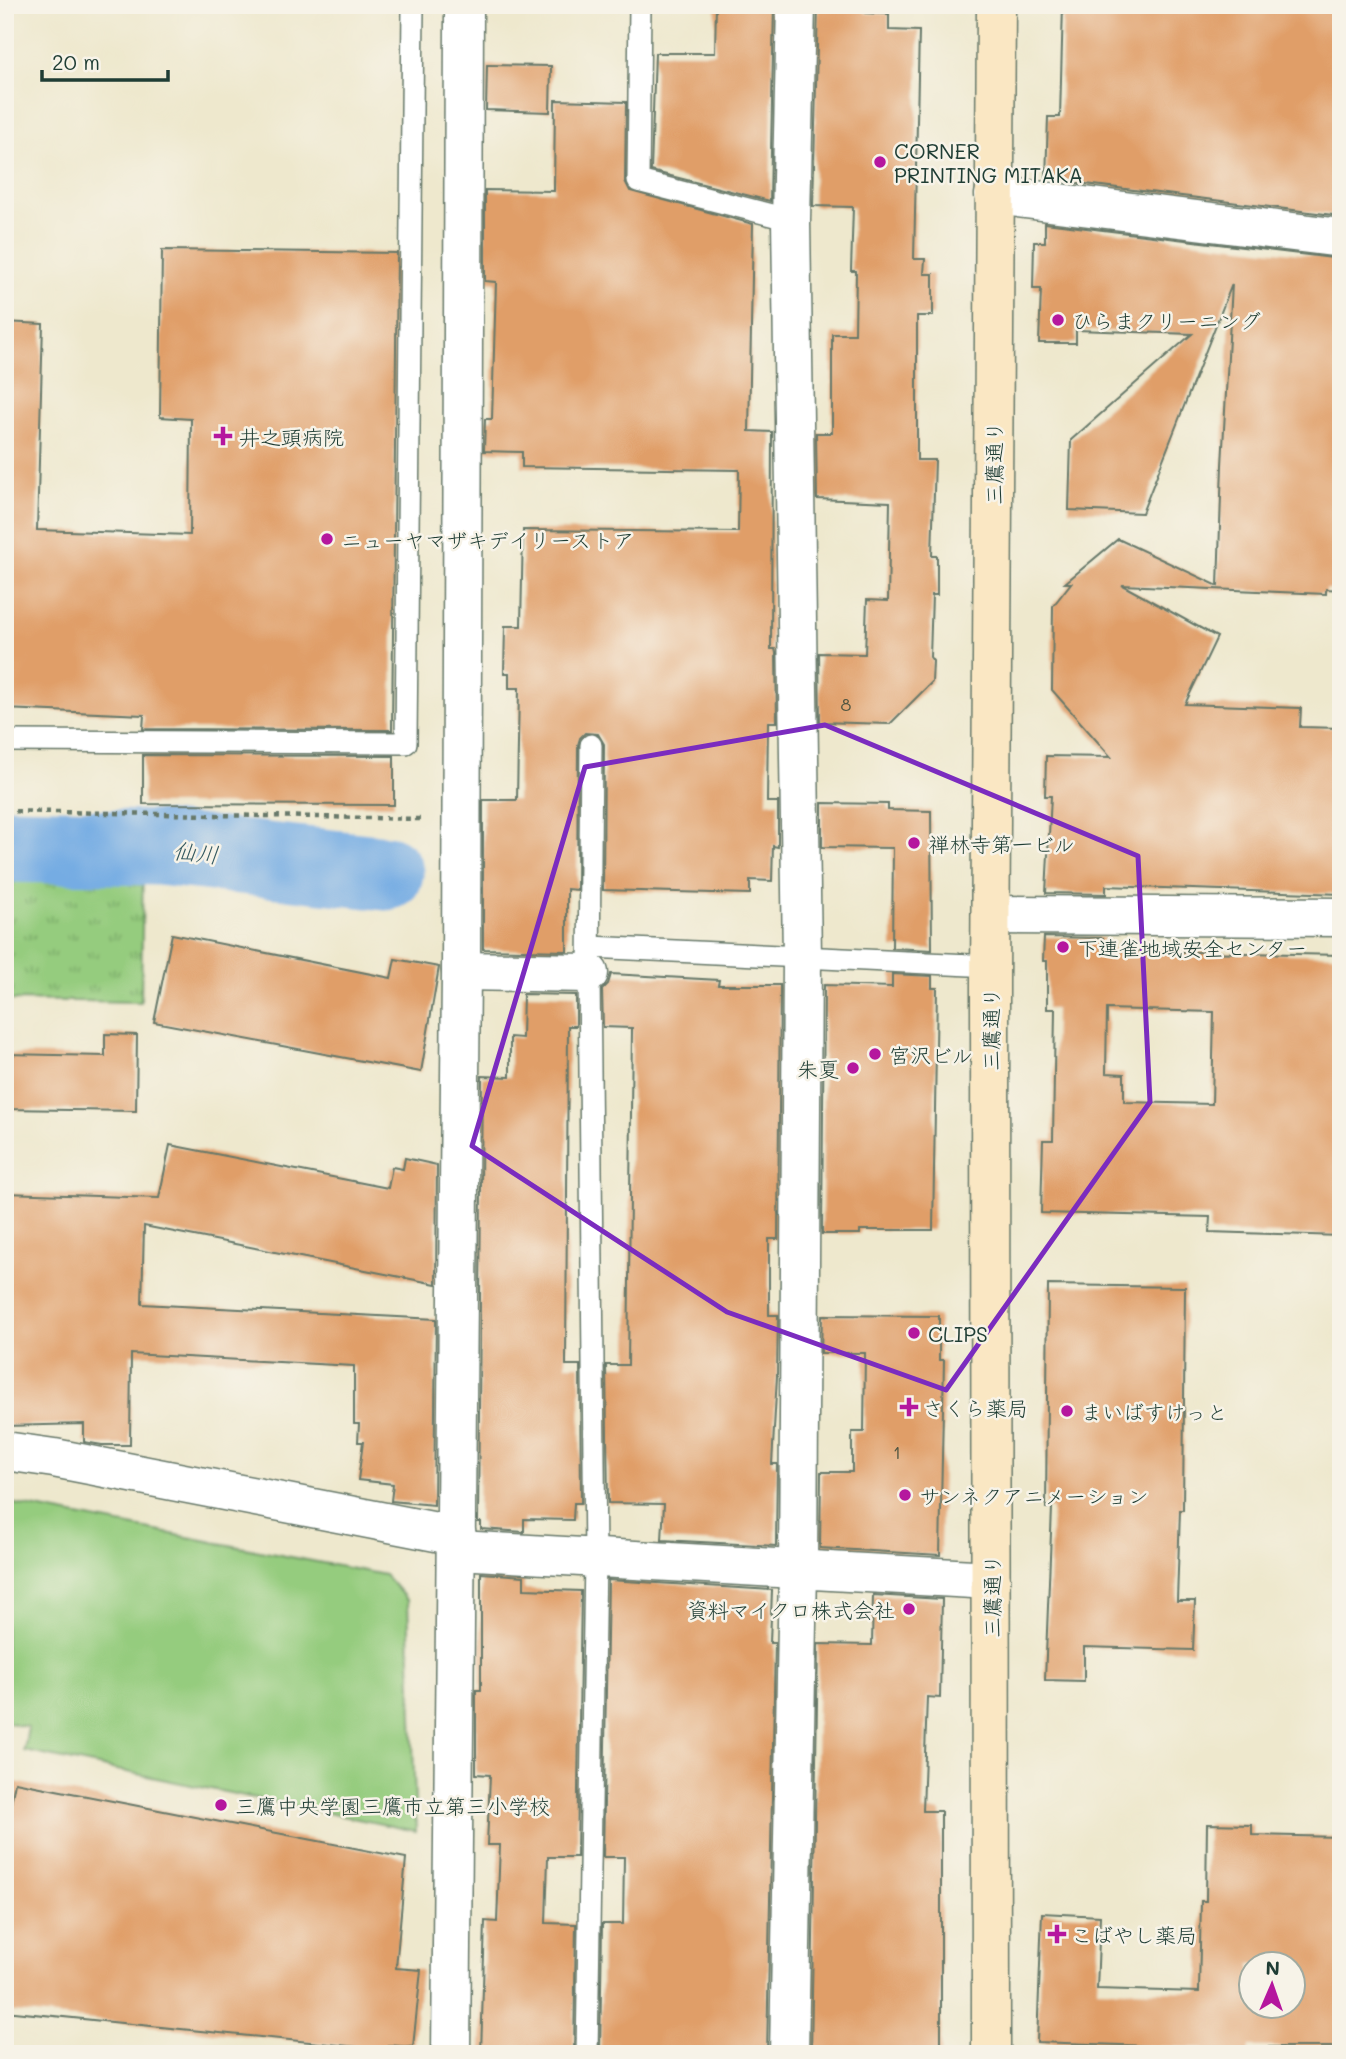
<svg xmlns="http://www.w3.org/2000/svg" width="1346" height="2059" font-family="Mali,'Klee One',sans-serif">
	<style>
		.park { fill: url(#park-tufts); stroke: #5a8459; stroke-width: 2 }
		.garden { fill: #95cc7e; stroke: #5a8459; stroke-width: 2 }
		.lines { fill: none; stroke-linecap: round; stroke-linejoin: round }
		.river { stroke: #74ace3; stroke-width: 75 }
		.building { fill: #e09e67; fill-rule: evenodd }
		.service-casing { stroke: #67796a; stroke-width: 24 }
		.minor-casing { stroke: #67796a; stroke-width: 41 }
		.secondary-casing { stroke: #67796a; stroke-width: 41 }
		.path { stroke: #67796a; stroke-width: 4.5; stroke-dasharray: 5 5; stroke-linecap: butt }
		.service { stroke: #fff; stroke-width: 21 }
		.minor { stroke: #fff; stroke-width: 38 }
		.secondary { stroke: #fae7c3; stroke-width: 38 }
		.marked { fill: none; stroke: #7b2cbf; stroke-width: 5; stroke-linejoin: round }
		.poi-dot { fill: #b5179e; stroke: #f7f3e8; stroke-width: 2.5 }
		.labels { text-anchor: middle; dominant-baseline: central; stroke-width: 5; stroke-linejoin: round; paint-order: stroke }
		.number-label { font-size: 18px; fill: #4f5541 }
		.poi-label { font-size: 21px; fill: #1f3d34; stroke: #f7f3e8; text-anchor: start }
		.street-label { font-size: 21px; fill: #1f3d34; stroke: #f7f3e8 }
		.water-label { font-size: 23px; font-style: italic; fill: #345960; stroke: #f7f3e8 }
	</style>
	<defs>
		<pattern id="park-tufts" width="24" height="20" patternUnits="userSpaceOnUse" patternTransform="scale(1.75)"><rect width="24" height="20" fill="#95cc7e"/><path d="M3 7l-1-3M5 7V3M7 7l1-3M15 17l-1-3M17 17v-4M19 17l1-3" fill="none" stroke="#79a768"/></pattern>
	</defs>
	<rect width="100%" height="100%" fill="#f7f3e8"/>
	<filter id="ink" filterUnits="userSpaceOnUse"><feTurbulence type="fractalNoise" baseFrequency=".0143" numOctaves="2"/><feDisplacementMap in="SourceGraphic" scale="14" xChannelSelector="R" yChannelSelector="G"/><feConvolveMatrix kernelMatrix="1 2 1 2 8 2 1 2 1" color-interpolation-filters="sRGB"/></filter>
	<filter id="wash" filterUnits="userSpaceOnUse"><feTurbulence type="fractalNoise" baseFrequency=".00686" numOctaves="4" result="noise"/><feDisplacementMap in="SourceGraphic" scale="28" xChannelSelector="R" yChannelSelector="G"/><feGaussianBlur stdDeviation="1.57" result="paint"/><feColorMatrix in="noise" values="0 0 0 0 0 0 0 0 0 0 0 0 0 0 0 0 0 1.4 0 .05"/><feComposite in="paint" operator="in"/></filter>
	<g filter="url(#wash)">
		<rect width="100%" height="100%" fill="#eee8cd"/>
		<path class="park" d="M 5,859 L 143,861 L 141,1002 L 5,1000 Z"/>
		<path class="garden" d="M 5,1502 L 385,1575 L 408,1601 L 416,1831 L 24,1751 L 28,1727 L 5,1722 Z"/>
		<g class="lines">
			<path class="river" d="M 5,845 L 159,848 L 386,873"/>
		</g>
		<g id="blocks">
			<g class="building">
				<path d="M 716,5 L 774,5 L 770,201 L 651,171 L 655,53 L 715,53 Z"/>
				<path d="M 818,5 L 866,5 L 865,13 L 889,14 L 889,30 L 919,31 L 914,259 L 925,259 L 924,274 L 933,274 L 933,316 L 917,316 L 917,460 L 935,460 L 932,556 L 937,556 L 937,595 L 932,595 L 930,657 L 933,661 L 932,682 L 890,724 L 820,722 L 819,653 L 865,654 L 867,600 L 888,601 L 890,502 L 817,499 L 816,433 L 832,433 L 832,334 L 855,334 L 856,271 L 851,271 L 853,207 L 813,206 Z"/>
				<path d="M 1063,5 L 1341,5 L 1341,216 L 1046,179 L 1048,117 L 1060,117 Z"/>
				<path d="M 487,65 L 551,66 L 550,112 L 486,110 Z"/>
				<path d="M 555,100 L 626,102 L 625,181 L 630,191 L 753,224 L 749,431 L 772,432 L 771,649 L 775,649 L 776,653 L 777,722 L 768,722 L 767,802 L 778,802 L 778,847 L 773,846 L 772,881 L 750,880 L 750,894 L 603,890 L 604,744 L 598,734 L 585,733 L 580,738 L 578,745 L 577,890 L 567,889 L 567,951 L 483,949 L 483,800 L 517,800 L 519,688 L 509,688 L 509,673 L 504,673 L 505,626 L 521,626 L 523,530 L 738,532 L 739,470 L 522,467 L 522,452 L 484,451 L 485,419 L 492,419 L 496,282 L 485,281 L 485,190 L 554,191 Z"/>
				<path d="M 1045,223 L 1341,259 L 1341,590 L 1326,589 L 1326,594 L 1122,585 L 1217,637 L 1185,704 L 1301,708 L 1300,727 L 1341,728 L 1341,894 L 1106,886 L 1106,894 L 1046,893 L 1051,796 L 1045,796 L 1046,756 L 1111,757 L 1052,690 L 1053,606 L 1071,583 L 1065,583 L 1118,539 L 1218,586 L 1222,465 L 1232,284 L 1142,513 L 1069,510 L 1071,440 L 1192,334 L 1076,330 L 1076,343 L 1039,343 L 1041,289 L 1033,289 L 1034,242 L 1045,242 Z"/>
				<path d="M 162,250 L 397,253 L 392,730 L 143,729 L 144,715 L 5,709 L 5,322 L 43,324 L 37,530 L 190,535 L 191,419 L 160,417 Z"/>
				<path d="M 143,755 L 394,756 L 394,805 L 143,804 Z"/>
				<path d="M 822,803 L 888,804 L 888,810 L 931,811 L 932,950 L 892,948 L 893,848 L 822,847 Z"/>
				<path d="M 172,934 L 391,978 L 395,959 L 439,967 L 421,1072 L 154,1022 Z"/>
				<path d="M 1044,937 L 1103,938 L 1102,950 L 1341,955 L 1341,1236 L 1209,1232 L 1210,1217 L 1041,1213 L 1043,1140 L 1053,1140 L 1055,1009 L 1047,1009 L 1047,961 L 1043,961 ZM 1107,1009 L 1214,1012 L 1212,1104 L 1124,1102 L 1124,1074 L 1106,1073 Z"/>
				<path d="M 611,974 L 719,980 L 718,985 L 780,985 L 778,1239 L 769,1239 L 769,1315 L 778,1315 L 777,1376 L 772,1464 L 777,1464 L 776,1546 L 662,1540 L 664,1504 L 608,1503 L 606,1365 L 628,1365 L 632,1028 L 603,1027 L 602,990 L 608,984 Z"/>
				<path d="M 892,974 L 932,976 L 932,988 L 937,988 L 933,1230 L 860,1230 L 860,1234 L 822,1234 L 824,985 L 892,987 Z"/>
				<path d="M 523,994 L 576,995 L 576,1026 L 568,1026 L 566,1365 L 580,1365 L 581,1503 L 574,1503 L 573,1520 L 524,1519 L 524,1532 L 481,1529 L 481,1522 L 478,1522 L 482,1076 L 510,1077 L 510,1037 L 522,1038 Z"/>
				<path d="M 105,1034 L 137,1035 L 136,1111 L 5,1109 L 5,1054 L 105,1056 Z"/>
				<path d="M 170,1145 L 388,1188 L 392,1167 L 403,1169 L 405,1158 L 437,1165 L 436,1284 L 144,1226 L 142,1304 L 436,1319 L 434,1505 L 391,1501 L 393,1484 L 358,1480 L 363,1442 L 358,1442 L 359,1424 L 354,1424 L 354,1366 L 131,1354 L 130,1445 L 102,1445 L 84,1442 L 84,1424 L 5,1426 L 5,1193 L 159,1198 Z"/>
				<path d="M 1048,1285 L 1185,1287 L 1183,1510 L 1180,1510 L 1177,1601 L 1195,1601 L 1193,1650 L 1084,1647 L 1084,1681 L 1045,1680 L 1052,1508 L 1046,1508 Z"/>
				<path d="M 822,1315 L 939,1316 L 939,1360 L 944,1360 L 940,1555 L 820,1548 L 821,1472 L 852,1472 L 852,1432 L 864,1432 L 865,1353 L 821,1353 Z"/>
				<path d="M 481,1573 L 524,1576 L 524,1589 L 581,1591 L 577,1857 L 548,1857 L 546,1923 L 576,1924 L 574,2053 L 481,2054 L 485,1921 L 497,1922 L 500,1845 L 487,1845 L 490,1775 L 476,1774 L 476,1690 L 481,1690 Z"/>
				<path d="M 608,1580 L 772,1590 L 770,1643 L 775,1643 L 767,2054 L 600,2054 L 602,1924 L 623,1924 L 624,1857 L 603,1857 Z"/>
				<path d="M 873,1595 L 942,1599 L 940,1698 L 927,1697 L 923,1811 L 941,1811 L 941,2054 L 811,2054 L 818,1644 L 872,1645 Z"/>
				<path d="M 15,1782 L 406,1858 L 396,1968 L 421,1970 L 413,2047 L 388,2045 L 387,2050 L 5,2011 L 5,1835 Z"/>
				<path d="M 1207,1824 L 1252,1825 L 1252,1835 L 1341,1837 L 1341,2047 L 1249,2047 L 1248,2054 L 1230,2054 L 1204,2053 L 1204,2048 L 1037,2042 L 1042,1913 L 1100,1916 L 1097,1989 L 1199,1992 L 1201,1901 L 1206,1901 ZM 1251,1964 L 1293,1964 L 1293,2006 L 1251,2006 Z"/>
			</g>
		</g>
	</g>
	<g filter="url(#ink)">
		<use href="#blocks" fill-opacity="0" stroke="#67796a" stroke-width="2"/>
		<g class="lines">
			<g class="service-casing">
				<g id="service">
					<path d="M 640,5 L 638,181 L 791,220"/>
					<path d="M 5,741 L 406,743 L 413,5"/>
					<path d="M 590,947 L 991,966"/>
					<path d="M 587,2054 L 595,1558 L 589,973 L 591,745"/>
				</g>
			</g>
			<g class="minor-casing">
				<g id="minor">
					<path d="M 994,195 L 1341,238"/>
					<path d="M 991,915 L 1341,917"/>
					<path d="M 461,971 L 589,973"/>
					<path d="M 5,1451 L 54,1458 L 457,1536 L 458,1550 L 991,1580"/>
					<path d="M 451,2054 L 461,971 L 464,5"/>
					<path d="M 789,2054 L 798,1569 L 802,957 L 791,220 L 796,5"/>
				</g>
			</g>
			<g class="secondary-casing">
				<path id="secondary" d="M 991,2054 L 990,985 L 996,5"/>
			</g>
			<path class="path" d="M 5,811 L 421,819"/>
			<use href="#service" class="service"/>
			<use href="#minor" class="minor"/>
			<use href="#secondary" class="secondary"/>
		</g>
	</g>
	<path class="marked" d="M 825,725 L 1138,856 L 1150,1102 L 946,1390 L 727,1312 L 472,1146 L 585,767 Z"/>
	<g class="poi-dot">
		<circle cx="880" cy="162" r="7"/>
		<circle cx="1058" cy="320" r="7"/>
		<path d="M219.5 425.5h7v7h7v7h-7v7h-7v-7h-7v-7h7z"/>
		<circle cx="327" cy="539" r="7"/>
		<circle cx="914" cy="843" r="7"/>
		<circle cx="1063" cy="947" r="7"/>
		<circle cx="875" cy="1054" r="7"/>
		<circle cx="853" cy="1068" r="7"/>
		<circle cx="914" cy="1333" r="7"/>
		<path d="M905.5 1396.5h7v7h7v7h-7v7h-7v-7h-7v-7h7z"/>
		<circle cx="1067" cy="1411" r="7"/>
		<circle cx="905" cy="1495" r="7"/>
		<circle cx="909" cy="1609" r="7"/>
		<circle cx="221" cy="1805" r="7"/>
		<path d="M1053.5 1923.5h7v7h7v7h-7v7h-7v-7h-7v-7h7z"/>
	</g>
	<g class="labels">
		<g class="number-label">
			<text x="846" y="704">8</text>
			<text x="897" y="1452">1</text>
		</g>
		<g class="poi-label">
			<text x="894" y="150">CORNER<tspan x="894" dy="24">PRINTING MITAKA</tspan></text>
			<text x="1072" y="320">ひらまクリーニング</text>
			<text x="239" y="436">井之頭病院</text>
			<text x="341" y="539">ニューヤマザキデイリーストア</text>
			<text x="928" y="843">禅林寺第一ビル</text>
			<text x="1077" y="947">下連雀地域安全センター</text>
			<text x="889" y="1054">宮沢ビル</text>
			<text x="839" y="1068" text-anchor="end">朱夏</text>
			<text x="928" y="1333">CLIPS</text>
			<text x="923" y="1407">さくら薬局</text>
			<text x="1081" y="1411">まいばすけっと</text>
			<text x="919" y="1495">サンネクアニメーション</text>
			<text x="895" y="1609" text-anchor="end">資料マイクロ株式会社</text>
			<text x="235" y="1805">三鷹中央学園三鷹市立第三小学校</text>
			<text x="1071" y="1934">こばやし薬局</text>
		</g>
		<g class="street-label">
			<text transform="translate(993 463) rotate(-90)">三鷹通り</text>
			<text transform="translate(990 1029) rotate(-90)">三鷹通り</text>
			<text transform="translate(991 1596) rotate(-90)">三鷹通り</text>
		</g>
		<g class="water-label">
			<text transform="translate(196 852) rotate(6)">仙川</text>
		</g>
	</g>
	<rect width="1346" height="2059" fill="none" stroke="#f7f3e8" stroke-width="28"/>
	<g transform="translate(1272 1985) rotate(2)"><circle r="33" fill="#f7f3e8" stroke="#a1aaa0" stroke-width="2"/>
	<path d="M0-5L12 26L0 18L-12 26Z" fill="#b5179e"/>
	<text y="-10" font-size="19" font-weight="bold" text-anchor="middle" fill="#1f3d34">N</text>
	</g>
	<path d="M42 70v10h126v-10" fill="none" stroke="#1f3d34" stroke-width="3.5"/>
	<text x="52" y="70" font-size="21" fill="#1f3d34" stroke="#f7f3e8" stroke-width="5" paint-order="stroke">20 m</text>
</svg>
